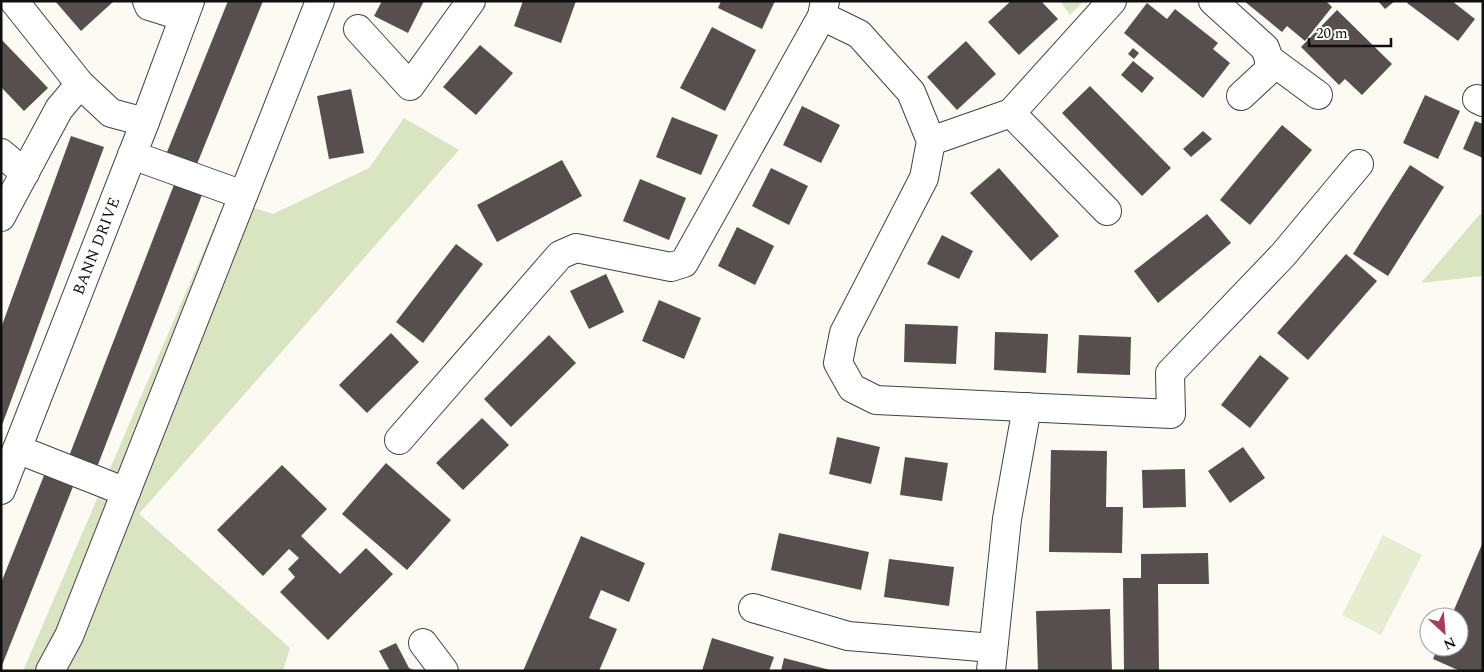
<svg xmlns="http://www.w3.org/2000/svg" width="1484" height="672" font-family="Spectral,serif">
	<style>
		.green { fill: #d9e4c0 }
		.pitch { fill: #e8edd1 }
		.building { fill: #564f4d }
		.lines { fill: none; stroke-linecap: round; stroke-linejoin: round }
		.minor-casing { stroke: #424242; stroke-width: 30 }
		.minor { stroke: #fff; stroke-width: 28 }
		.labels { text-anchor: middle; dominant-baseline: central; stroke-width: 5; stroke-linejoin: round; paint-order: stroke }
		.street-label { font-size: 16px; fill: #0f0f0f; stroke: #fff }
	</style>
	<rect width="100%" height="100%" fill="#fdfaf3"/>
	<g class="green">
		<path d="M 1060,1 L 1084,1 L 1070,15 Z"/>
		<path d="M 404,118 L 459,150 L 139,514 L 290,648 L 283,671 L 23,671 L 226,199 L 273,214 L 369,168 Z"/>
		<path d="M 1480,214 L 1483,215 L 1483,276 L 1421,283 Z"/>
	</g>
	<path class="pitch" d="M 1383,535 L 1422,555 L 1381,635 L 1342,615 Z"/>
	<g class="building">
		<path d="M 55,1 L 114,1 L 81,31 Z"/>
		<path d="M 228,1 L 263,1 L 195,169 L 165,157 Z"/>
		<path d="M 382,1 L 424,1 L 408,33 L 374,16 Z"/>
		<path d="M 523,1 L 576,1 L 561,43 L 514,26 Z"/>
		<path d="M 721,1 L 775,1 L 762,29 L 718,8 Z"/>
		<path d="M 1011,1 L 1041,1 L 1058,19 L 1019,55 L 988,22 Z"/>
		<path d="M 1244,1 L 1326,1 L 1332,7 L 1305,41 L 1287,26 L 1282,32 Z"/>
		<path d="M 1378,1 L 1395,1 L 1385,9 Z"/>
		<path d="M 1408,1 L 1452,1 L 1475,19 L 1458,41 L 1407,3 Z"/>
		<path d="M 1147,3 L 1167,19 L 1175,9 L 1218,43 L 1213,49 L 1230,63 L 1203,98 L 1124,33 Z"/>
		<path d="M 1337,10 L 1392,64 L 1362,95 L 1345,79 L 1339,85 L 1301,47 Z"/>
		<path d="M 712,27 L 756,50 L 725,111 L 680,88 Z"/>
		<path d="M 1,39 L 48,88 L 24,111 L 1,87 Z"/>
		<path d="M 966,41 L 996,74 L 957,110 L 927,77 Z"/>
		<path d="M 480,45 L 513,73 L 476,115 L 443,87 Z"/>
		<path d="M 1133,48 L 1139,53 L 1134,59 L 1128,54 Z"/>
		<path d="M 1133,61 L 1154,78 L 1142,93 L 1121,75 Z"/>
		<path d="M 1090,86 L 1171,168 L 1142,196 L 1062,113 Z"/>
		<path d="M 351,89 L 364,153 L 329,159 L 317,96 Z"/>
		<path d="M 1425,95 L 1460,111 L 1438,159 L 1403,143 Z"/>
		<path d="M 802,106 L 840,125 L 821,163 L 783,145 Z"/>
		<path d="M 672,117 L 718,135 L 701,175 L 656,157 Z"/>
		<path d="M 1475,121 L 1483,124 L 1483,158 L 1463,149 Z"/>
		<path d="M 1282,125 L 1312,150 L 1250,225 L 1220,200 Z"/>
		<path d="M 1203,131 L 1212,139 L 1191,157 L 1183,149 Z"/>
		<path d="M 71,136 L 104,147 L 1,428 L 1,328 Z"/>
		<path d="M 562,160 L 582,196 L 497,242 L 477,205 Z"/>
		<path d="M 1410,165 L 1444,187 L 1388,276 L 1353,254 Z"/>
		<path d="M 771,168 L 808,186 L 789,225 L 752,206 Z"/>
		<path d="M 999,168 L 1059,236 L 1031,261 L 970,193 Z"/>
		<path d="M 177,177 L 205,187 L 94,475 L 66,464 Z"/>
		<path d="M 640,179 L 686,198 L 669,240 L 623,221 Z"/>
		<path d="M 1207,214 L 1231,243 L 1158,303 L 1134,271 Z"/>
		<path d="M 737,227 L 774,246 L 755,285 L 718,266 Z"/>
		<path d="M 942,235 L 973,251 L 959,279 L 927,264 Z"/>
		<path d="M 456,244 L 483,264 L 423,343 L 396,322 Z"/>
		<path d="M 1346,254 L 1377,281 L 1308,360 L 1277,333 Z"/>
		<path d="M 606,274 L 624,312 L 589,329 L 570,291 Z"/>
		<path d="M 659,300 L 701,318 L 684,359 L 642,341 Z"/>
		<path d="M 905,324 L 958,326 L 956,364 L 904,362 Z"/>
		<path d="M 995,332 L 1048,334 L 1046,373 L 994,370 Z"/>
		<path d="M 391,333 L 419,362 L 367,413 L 339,385 Z"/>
		<path d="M 549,335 L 576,363 L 511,427 L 484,399 Z"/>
		<path d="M 1079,335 L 1131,337 L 1130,375 L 1077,373 Z"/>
		<path d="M 1260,355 L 1289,378 L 1250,428 L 1221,405 Z"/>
		<path d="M 482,418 L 509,445 L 463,490 L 436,463 Z"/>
		<path d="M 837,437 L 880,447 L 871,484 L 829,474 Z"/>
		<path d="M 1243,447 L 1265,478 L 1230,503 L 1208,471 Z"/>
		<path d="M 1051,450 L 1107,451 L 1106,507 L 1123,507 L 1122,553 L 1049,552 Z"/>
		<path d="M 905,457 L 948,463 L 942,501 L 900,495 Z"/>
		<path d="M 386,463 L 451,520 L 407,570 L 342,514 Z"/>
		<path d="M 282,465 L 327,509 L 301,536 L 340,574 L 366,548 L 393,574 L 328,640 L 280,592 L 295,577 L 288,569 L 299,558 L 289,549 L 263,576 L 217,530 Z"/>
		<path d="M 47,468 L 76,479 L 1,668 L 1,583 Z"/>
		<path d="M 1185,469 L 1186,507 L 1143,508 L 1142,470 Z"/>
		<path d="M 779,533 L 869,552 L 861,590 L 771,570 Z"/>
		<path d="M 581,536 L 645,563 L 629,602 L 601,590 L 589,618 L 617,629 L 599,671 L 523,671 Z"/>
		<path d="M 1483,542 L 1483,671 L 1460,671 L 1433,659 L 1438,647 L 1459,647 L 1459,617 L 1451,617 Z"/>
		<path d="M 1208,553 L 1209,584 L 1158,584 L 1159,671 L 1124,671 L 1123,578 L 1141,578 L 1141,554 Z"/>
		<path d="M 889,559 L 954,567 L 949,606 L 884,597 Z"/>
		<path d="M 1110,609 L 1112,671 L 1038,671 L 1036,611 Z"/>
		<path d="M 712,638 L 774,657 L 769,671 L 702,671 Z"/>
		<path d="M 396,643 L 409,668 L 415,671 L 390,671 L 379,651 Z"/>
		<path d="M 784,658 L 830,670 L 830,671 L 781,671 Z"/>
	</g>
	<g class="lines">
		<g class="minor-casing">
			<g id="minor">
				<path d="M 14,1 L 80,84 L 111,113 L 145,122"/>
				<path d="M 147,1 L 149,6 L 184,17"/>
				<path d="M 1213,1 L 1265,48 L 1269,59 L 1269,70 L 1241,96"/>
				<path d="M 822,16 L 859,34 L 911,92 L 931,141 L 924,178 L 844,333 L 838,363 L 852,388 L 876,400 L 1171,414 L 1170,373 L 1283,255 L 1359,164"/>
				<path d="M 358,29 L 410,86 L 471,1"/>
				<path d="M 1269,59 L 1318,95"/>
				<path d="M 1477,99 L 1483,102"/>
				<path d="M 1011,113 L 1107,211"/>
				<path d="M 931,141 L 1011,113 L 1112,1"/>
				<path d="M 1,153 L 25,173"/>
				<path d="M 132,155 L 243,195"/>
				<path d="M 1,217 L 59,109 L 80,84"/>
				<path d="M 399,440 L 560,255 L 576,248 L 671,267 L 684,263 L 822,16 L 825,1"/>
				<path d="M 17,449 L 126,492"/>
				<path id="s1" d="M 1,490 L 145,122 L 190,1"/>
				<path d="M 753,608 L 848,636 L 993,648"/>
				<path d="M 423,643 L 444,671"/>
				<path d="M 50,671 L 69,636 L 320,1"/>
				<path d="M 991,671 L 1007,519 L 1027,407"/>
			</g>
		</g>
		<use href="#minor" class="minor"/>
	</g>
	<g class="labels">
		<g class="street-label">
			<text stroke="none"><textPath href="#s1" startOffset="262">BANN DRIVE</textPath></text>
		</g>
	</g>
	<rect width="1484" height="672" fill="none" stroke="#0f0f0f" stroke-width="5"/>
	<g transform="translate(1444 632) rotate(154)"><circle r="24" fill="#ffffff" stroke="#9f9f9f"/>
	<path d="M0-4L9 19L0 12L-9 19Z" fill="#ae3952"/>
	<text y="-8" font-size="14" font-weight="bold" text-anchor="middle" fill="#0f0f0f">N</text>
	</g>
	<path d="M1309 38v8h82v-8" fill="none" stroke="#0f0f0f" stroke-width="2.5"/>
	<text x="1316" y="38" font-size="15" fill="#0f0f0f" stroke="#ffffff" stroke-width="4" paint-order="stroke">20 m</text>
</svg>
